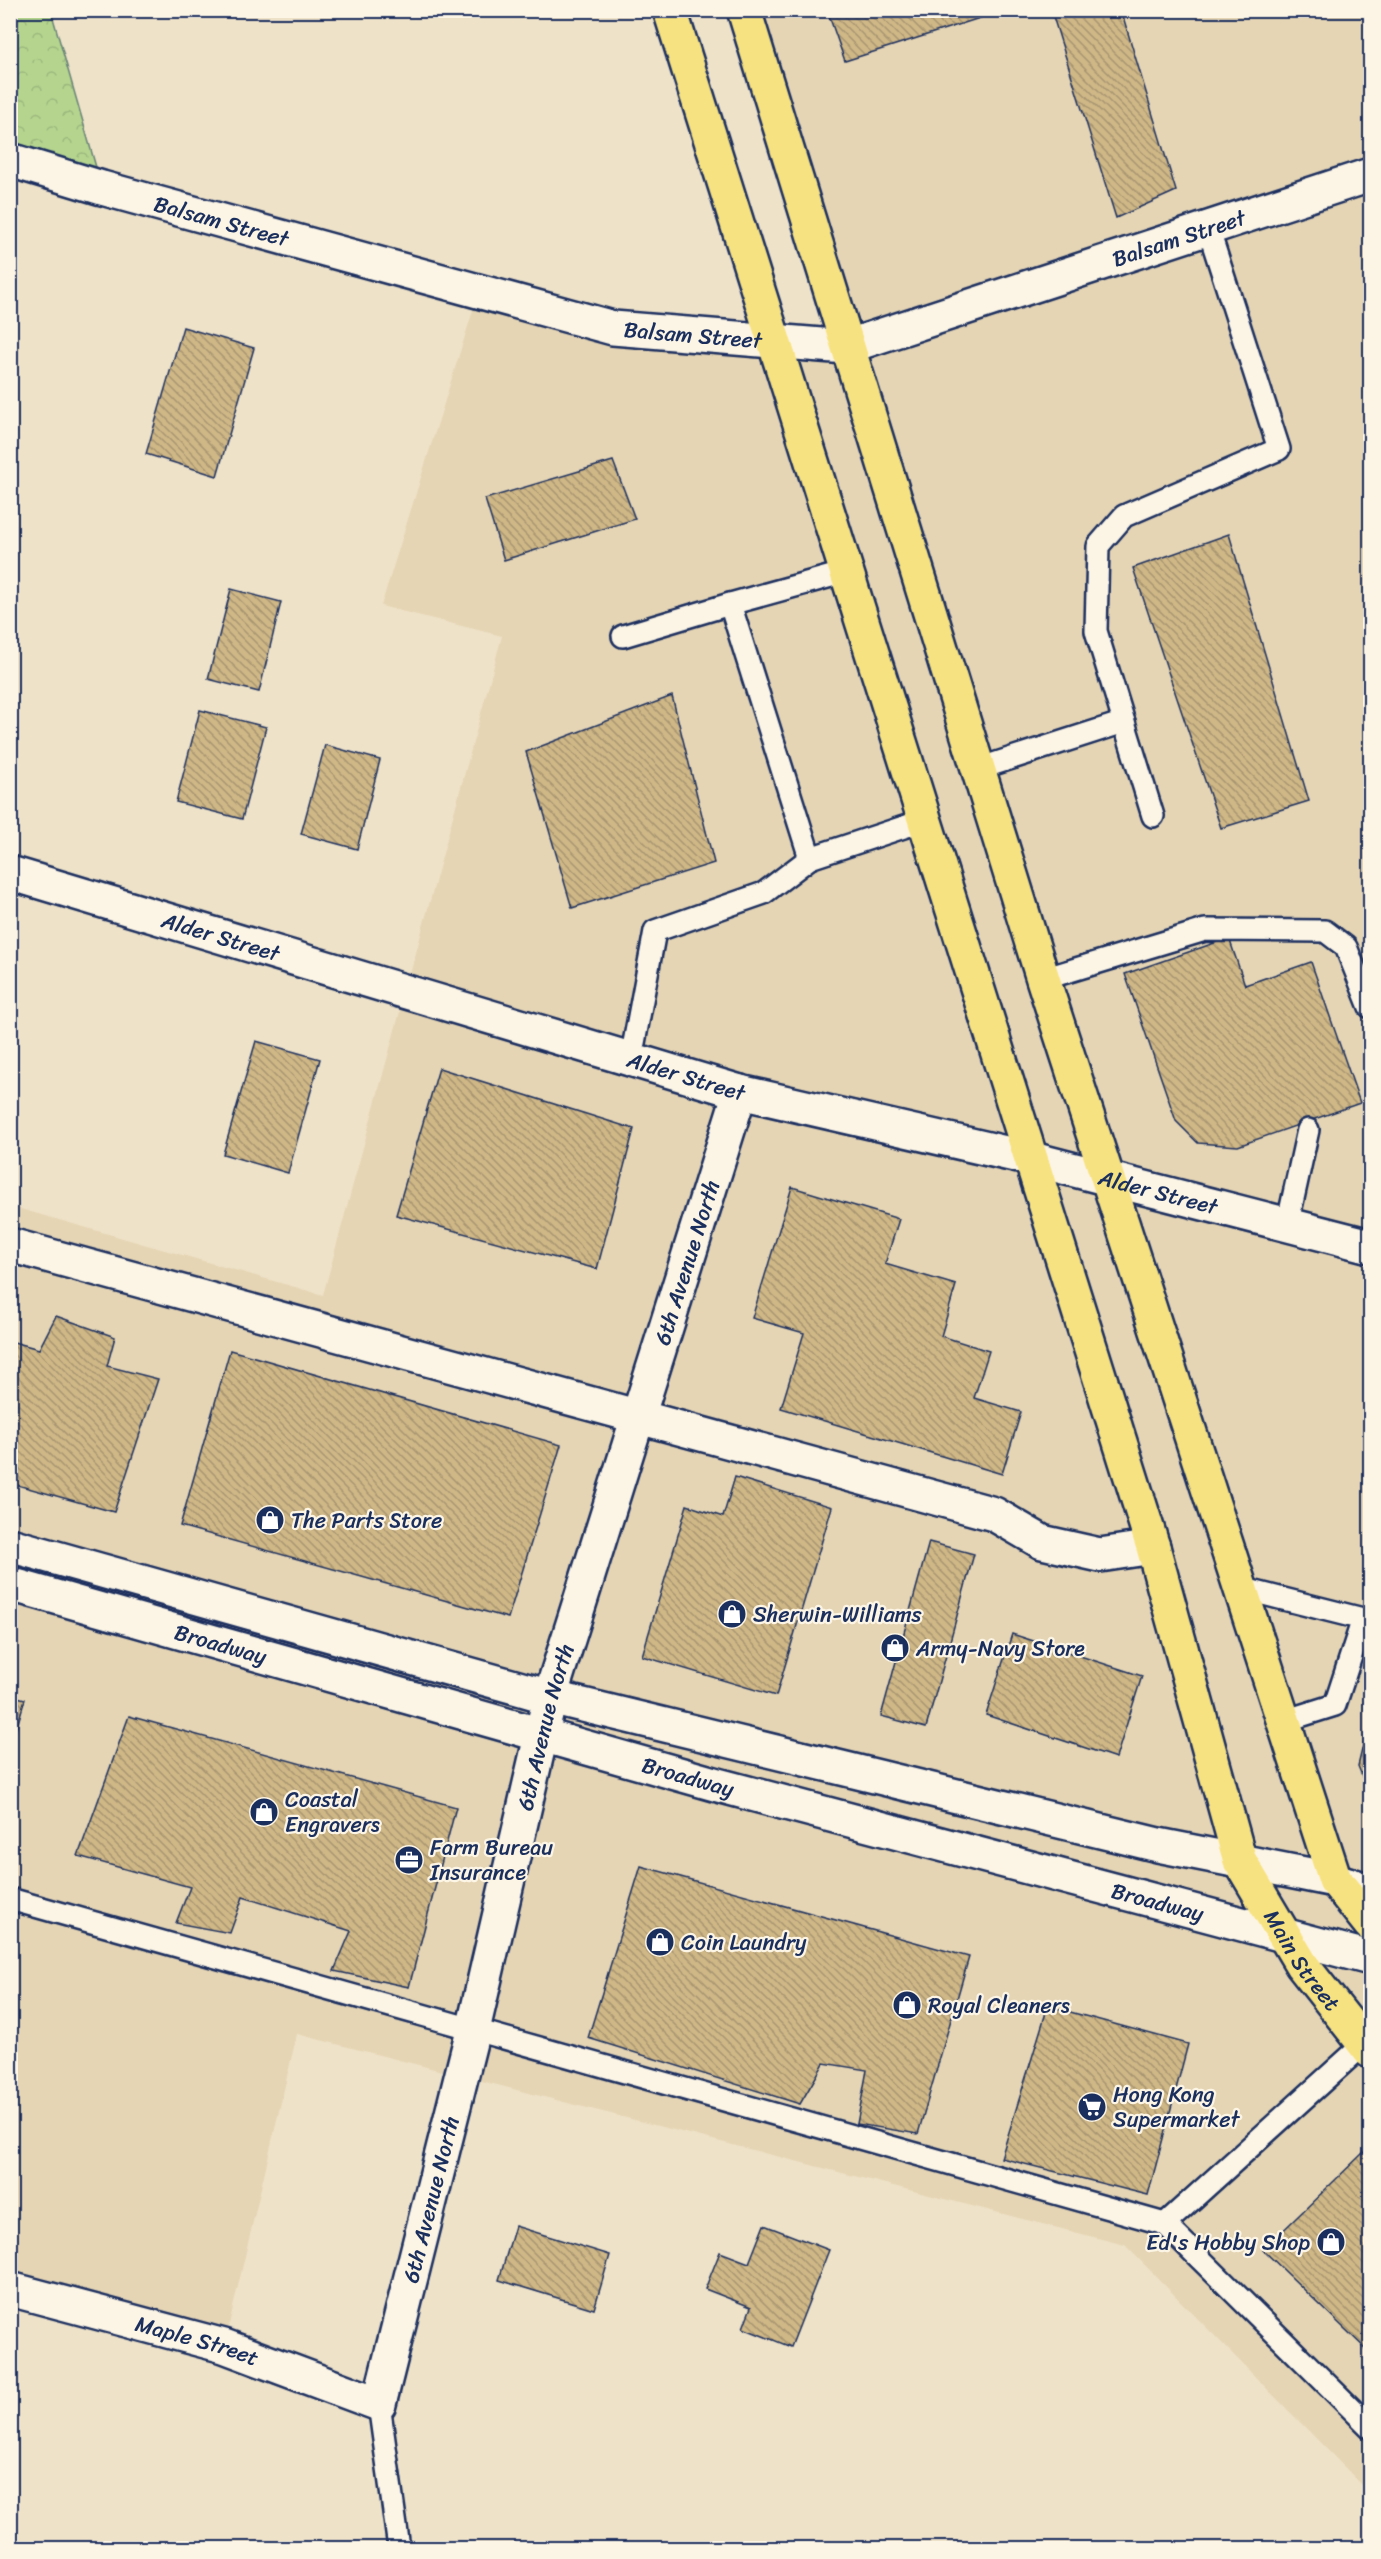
<svg xmlns="http://www.w3.org/2000/svg" width="1381" height="2559" font-family="Sriracha,sans-serif">
	<style>
		.built { fill: #e5d5b4 }
		.park { fill: url(#park-crowns); stroke: #688276; stroke-width: 1.5 }
		.building { fill: url(#building-back-hatch); stroke: #1b2f5e; stroke-width: 1.5 }
		.lines { fill: none; stroke-linecap: round; stroke-linejoin: round }
		.service-casing { stroke: #1b2f5e; stroke-width: 26 }
		.minor-casing { stroke: #1b2f5e; stroke-width: 38 }
		.secondary-casing { stroke: #1b2f5e; stroke-width: 38 }
		.primary-casing { stroke: #1b2f5e; stroke-width: 38 }
		.service { stroke: #fcf5e5; stroke-width: 21 }
		.minor { stroke: #fcf5e5; stroke-width: 33 }
		.secondary { stroke: #fcf5e5; stroke-width: 33 }
		.primary { stroke: #f7e281; stroke-width: 33 }
		.labels { text-anchor: middle; dominant-baseline: central; stroke-width: 4.5; stroke-linejoin: round; paint-order: stroke }
		.street-label { font-size: 22px; fill: #1b2f5e; stroke: #fcf5e5 }
		.poi-label { font-size: 22px; fill: #1b2f5e; stroke: #fcf5e5; text-anchor: start }
	</style>
	<defs>
		<pattern id="park-crowns" width="20" height="18" patternUnits="userSpaceOnUse" patternTransform="scale(1.5)"><rect width="20" height="18" fill="#b5d58e"/><path d="M2 6a3 3 0 1 1 6 0M12 15a3 3 0 1 1 6 0" fill="none" stroke="#9bb77d"/></pattern>
		<pattern id="building-back-hatch" width="6" height="6" patternUnits="userSpaceOnUse" patternTransform="scale(1.5)"><rect width="6" height="6" fill="#cfb786"/><path d="M-1 5l2 2M0 0l6 6M5-1l2 2" fill="none" stroke="#a79571"/></pattern>
	</defs>
	<rect width="100%" height="100%" fill="#eee2c8"/>
	<filter id="ink" filterUnits="userSpaceOnUse"><feTurbulence type="fractalNoise" baseFrequency=".0167" numOctaves="2"/><feDisplacementMap in="SourceGraphic" scale="12" xChannelSelector="R" yChannelSelector="G"/><feConvolveMatrix kernelMatrix="1 2 1 2 8 2 1 2 1" color-interpolation-filters="sRGB"/></filter>
	<g filter="url(#ink)">
		<path class="built" d="M 744,11 L 1370,11 L 1370,2493 L 1125,2245 L 297,2034 L 224,2346 L 11,2289 L 10,1206 L 323,1295 L 502,636 L 381,606 L 479,291 L 845,347 Z"/>
		<path class="park" d="M 10,11 L 51,11 L 102,188 L 11,160 Z"/>
		<g class="building">
			<path d="M 827,10 L 1005,10 L 845,61 Z"/>
			<path d="M 1051,10 L 1121,10 L 1176,191 L 1116,218 Z"/>
			<path d="M 183,327 L 254,348 L 217,476 L 146,454 Z"/>
			<path d="M 613,461 L 635,519 L 504,560 L 485,499 Z"/>
			<path d="M 1229,534 L 1309,801 L 1221,828 L 1133,568 Z"/>
			<path d="M 231,589 L 281,602 L 259,692 L 208,679 Z"/>
			<path d="M 672,696 L 714,863 L 572,908 L 526,752 Z"/>
			<path d="M 200,710 L 266,727 L 242,819 L 176,802 Z"/>
			<path d="M 325,745 L 380,760 L 357,849 L 301,834 Z"/>
			<path d="M 1229,938 L 1245,985 L 1311,962 L 1360,1103 L 1238,1146 L 1198,1143 L 1176,1121 L 1125,974 Z"/>
			<path d="M 256,1041 L 320,1059 L 288,1173 L 223,1154 Z"/>
			<path d="M 439,1068 L 634,1129 L 597,1269 L 396,1215 Z"/>
			<path d="M 792,1187 L 899,1219 L 885,1264 L 956,1285 L 941,1336 L 989,1351 L 974,1398 L 1021,1412 L 1002,1474 L 781,1408 L 804,1333 L 752,1318 Z"/>
			<path d="M 56,1316 L 115,1337 L 107,1366 L 158,1379 L 114,1512 L 10,1483 L 10,1341 L 39,1349 Z"/>
			<path d="M 230,1350 L 561,1445 L 508,1618 L 180,1526 Z"/>
			<path d="M 735,1477 L 832,1507 L 776,1696 L 642,1656 L 687,1505 L 723,1517 Z"/>
			<path d="M 929,1542 L 974,1554 L 926,1728 L 881,1716 Z"/>
			<path d="M 1012,1634 L 1142,1676 L 1116,1758 L 986,1715 Z"/>
			<path d="M 10,1695 L 25,1699 L 10,1750 Z"/>
			<path d="M 129,1716 L 456,1807 L 409,1987 L 334,1971 L 351,1931 L 243,1897 L 230,1933 L 176,1923 L 190,1887 L 78,1856 Z"/>
			<path d="M 1370,1717 L 1370,1795 L 1358,1766 Z"/>
			<path d="M 641,1866 L 969,1957 L 918,2134 L 857,2124 L 867,2070 L 824,2063 L 800,2104 L 588,2038 Z"/>
			<path d="M 1048,2006 L 1188,2044 L 1148,2195 L 1001,2158 Z"/>
			<path d="M 1365,2151 L 1370,2157 L 1370,2353 L 1263,2250 Z"/>
			<path d="M 764,2225 L 829,2250 L 791,2347 L 743,2328 L 751,2307 L 705,2289 L 720,2252 L 749,2263 Z"/>
			<path d="M 515,2226 L 610,2255 L 594,2309 L 499,2280 Z"/>
		</g>
		<g class="lines">
			<g class="service-casing">
				<g id="service">
					<path d="M 846,572 L 730,604 L 810,858 L 925,820"/>
					<path d="M 623,636 L 730,604"/>
					<path d="M 1124,722 L 1153,816"/>
					<path d="M 978,769 L 1124,722 L 1096,631 L 1098,546 L 1124,516 L 1279,449 L 1208,228"/>
					<path d="M 1043,979 L 1205,930 L 1325,931 L 1346,947 L 1370,1007"/>
					<path d="M 631,1059 L 655,931 L 764,893 L 810,858"/>
					<path d="M 1287,1226 L 1308,1130"/>
					<path d="M 1240,1588 L 1363,1619 L 1335,1705 L 1284,1721"/>
					<path d="M 10,1899 L 1165,2224"/>
					<path d="M 1363,2045 L 1165,2224 L 1370,2427"/>
					<path d="M 379,2404 L 399,2548"/>
				</g>
			</g>
			<g class="minor-casing">
				<g id="minor">
					<path id="s1" d="M 10,160 L 102,188 L 613,328 L 846,347 L 1370,175"/>
					<path id="s2" d="M 10,873 L 740,1092 L 1032,1159 L 1370,1246"/>
					<path d="M 10,1245 L 994,1514 L 1042,1542 L 1100,1555 L 1153,1547"/>
					<path id="s3" d="M 10,2289 L 224,2346 L 379,2404 L 473,2030 L 550,1697 L 740,1092"/>
				</g>
			</g>
			<g class="secondary-casing">
				<g id="secondary">
					<path d="M 10,1545 L 550,1697 L 1158,1845 L 1335,1880 L 1370,1891"/>
					<path id="s4" d="M 10,1584 L 718,1785 L 1370,1958"/>
				</g>
			</g>
			<g class="primary-casing">
				<g id="primary">
					<path id="s5" d="M 670,10 L 1153,1547 L 1240,1861 L 1302,1965 L 1370,2051"/>
					<path d="M 744,10 L 1043,979 L 1335,1880 L 1370,1924"/>
				</g>
			</g>
			<use href="#service" class="service"/>
			<use href="#minor" class="minor"/>
			<use href="#secondary" class="secondary"/>
			<use href="#primary" class="primary"/>
		</g>
	</g>
	<defs>
		<g id="shop-disc" transform="scale(1.5)"><circle r="9.5" fill="#1b2f5e" stroke="#fcf5e5"/><path d="M-5-2.5h2.3a2.7 3.5 0 0 1 5.4 0H5L5.5 6h-11ZM-1.5-2.5h3a1.5 2.3 0 0 0-3 0Z" fill="#fff"/></g>
		<g id="office-disc" transform="scale(1.5)"><circle r="9.5" fill="#1b2f5e" stroke="#fcf5e5"/><path d="M-6-3h4V-5.5h4V-3h4V5H-6ZM-1-4.5V-3h2v-1.5ZM-6 0V1H6V0Z" fill="#fff"/></g>
		<g id="supermarket-disc" transform="scale(1.5)"><circle r="9.5" fill="#1b2f5e" stroke="#fcf5e5"/><path d="M-6-5.5h2.5l.6 2H6L4.5 2H-2.5L-4.4-4H-6ZM-1.5 3.2a1.3 1.3 0 1 0 .1 0ZM3 3.2a1.3 1.3 0 1 0 .1 0Z" fill="#fff"/></g>
	</defs>
	<g fill-rule="evenodd">
		<use href="#shop-disc" x="270" y="1520"/>
		<use href="#shop-disc" x="732" y="1614"/>
		<use href="#shop-disc" x="895" y="1648"/>
		<use href="#shop-disc" x="264" y="1812"/>
		<use href="#office-disc" x="409" y="1860"/>
		<use href="#shop-disc" x="660" y="1942"/>
		<use href="#shop-disc" x="907" y="2005"/>
		<use href="#supermarket-disc" x="1092" y="2107"/>
		<use href="#shop-disc" x="1331" y="2242"/>
	</g>
	<g class="labels">
		<g class="street-label">
			<text stroke="none"><textPath href="#s1" startOffset="220">Balsam Street</textPath></text>
			<text stroke="none"><textPath href="#s1" startOffset="1210">Balsam Street</textPath></text>
			<text stroke="none"><textPath href="#s1" startOffset="706">Balsam Street</textPath></text>
			<text stroke="none"><textPath href="#s2" startOffset="220">Alder Street</textPath></text>
			<text stroke="none"><textPath href="#s2" startOffset="706">Alder Street</textPath></text>
			<text stroke="none"><textPath href="#s2" startOffset="1192">Alder Street</textPath></text>
			<text stroke="none"><textPath href="#s3" startOffset="1570">6th Avenue North</textPath></text>
			<text stroke="none"><textPath href="#s4" startOffset="219">Broadway</textPath></text>
			<text stroke="none"><textPath href="#s3" startOffset="1084">6th Avenue North</textPath></text>
			<text stroke="none"><textPath href="#s4" startOffset="705">Broadway</textPath></text>
			<text stroke="none"><textPath href="#s4" startOffset="1191">Broadway</textPath></text>
			<text stroke="none"><textPath href="#s5" startOffset="2054">Main Street</textPath></text>
			<text stroke="none"><textPath href="#s3" startOffset="598">6th Avenue North</textPath></text>
			<text stroke="none"><textPath href="#s3" startOffset="194">Maple Street</textPath></text>
		</g>
		<g class="poi-label">
			<text x="291" y="1520">The Parts Store</text>
			<text x="753" y="1614">Sherwin-Williams</text>
			<text x="916" y="1648">Army-Navy Store</text>
			<text x="285" y="1799">Coastal<tspan x="285" dy="25">Engravers</tspan></text>
			<text x="430" y="1847">Farm Bureau<tspan x="430" dy="25">Insurance</tspan></text>
			<text x="681" y="1942">Coin Laundry</text>
			<text x="928" y="2005">Royal Cleaners</text>
			<text x="1113" y="2094">Hong Kong<tspan x="1113" dy="25">Supermarket</tspan></text>
			<text x="1310" y="2242" text-anchor="end">Ed's Hobby Shop</text>
		</g>
	</g>
	<rect width="1381" height="2559" fill="none" stroke="#fcf5e5" stroke-width="36"/>
	<rect x="18" y="18" width="1345" height="2523" fill="none" stroke="#1b2f5e" stroke-width="2" filter="url(#ink)"/>
</svg>
